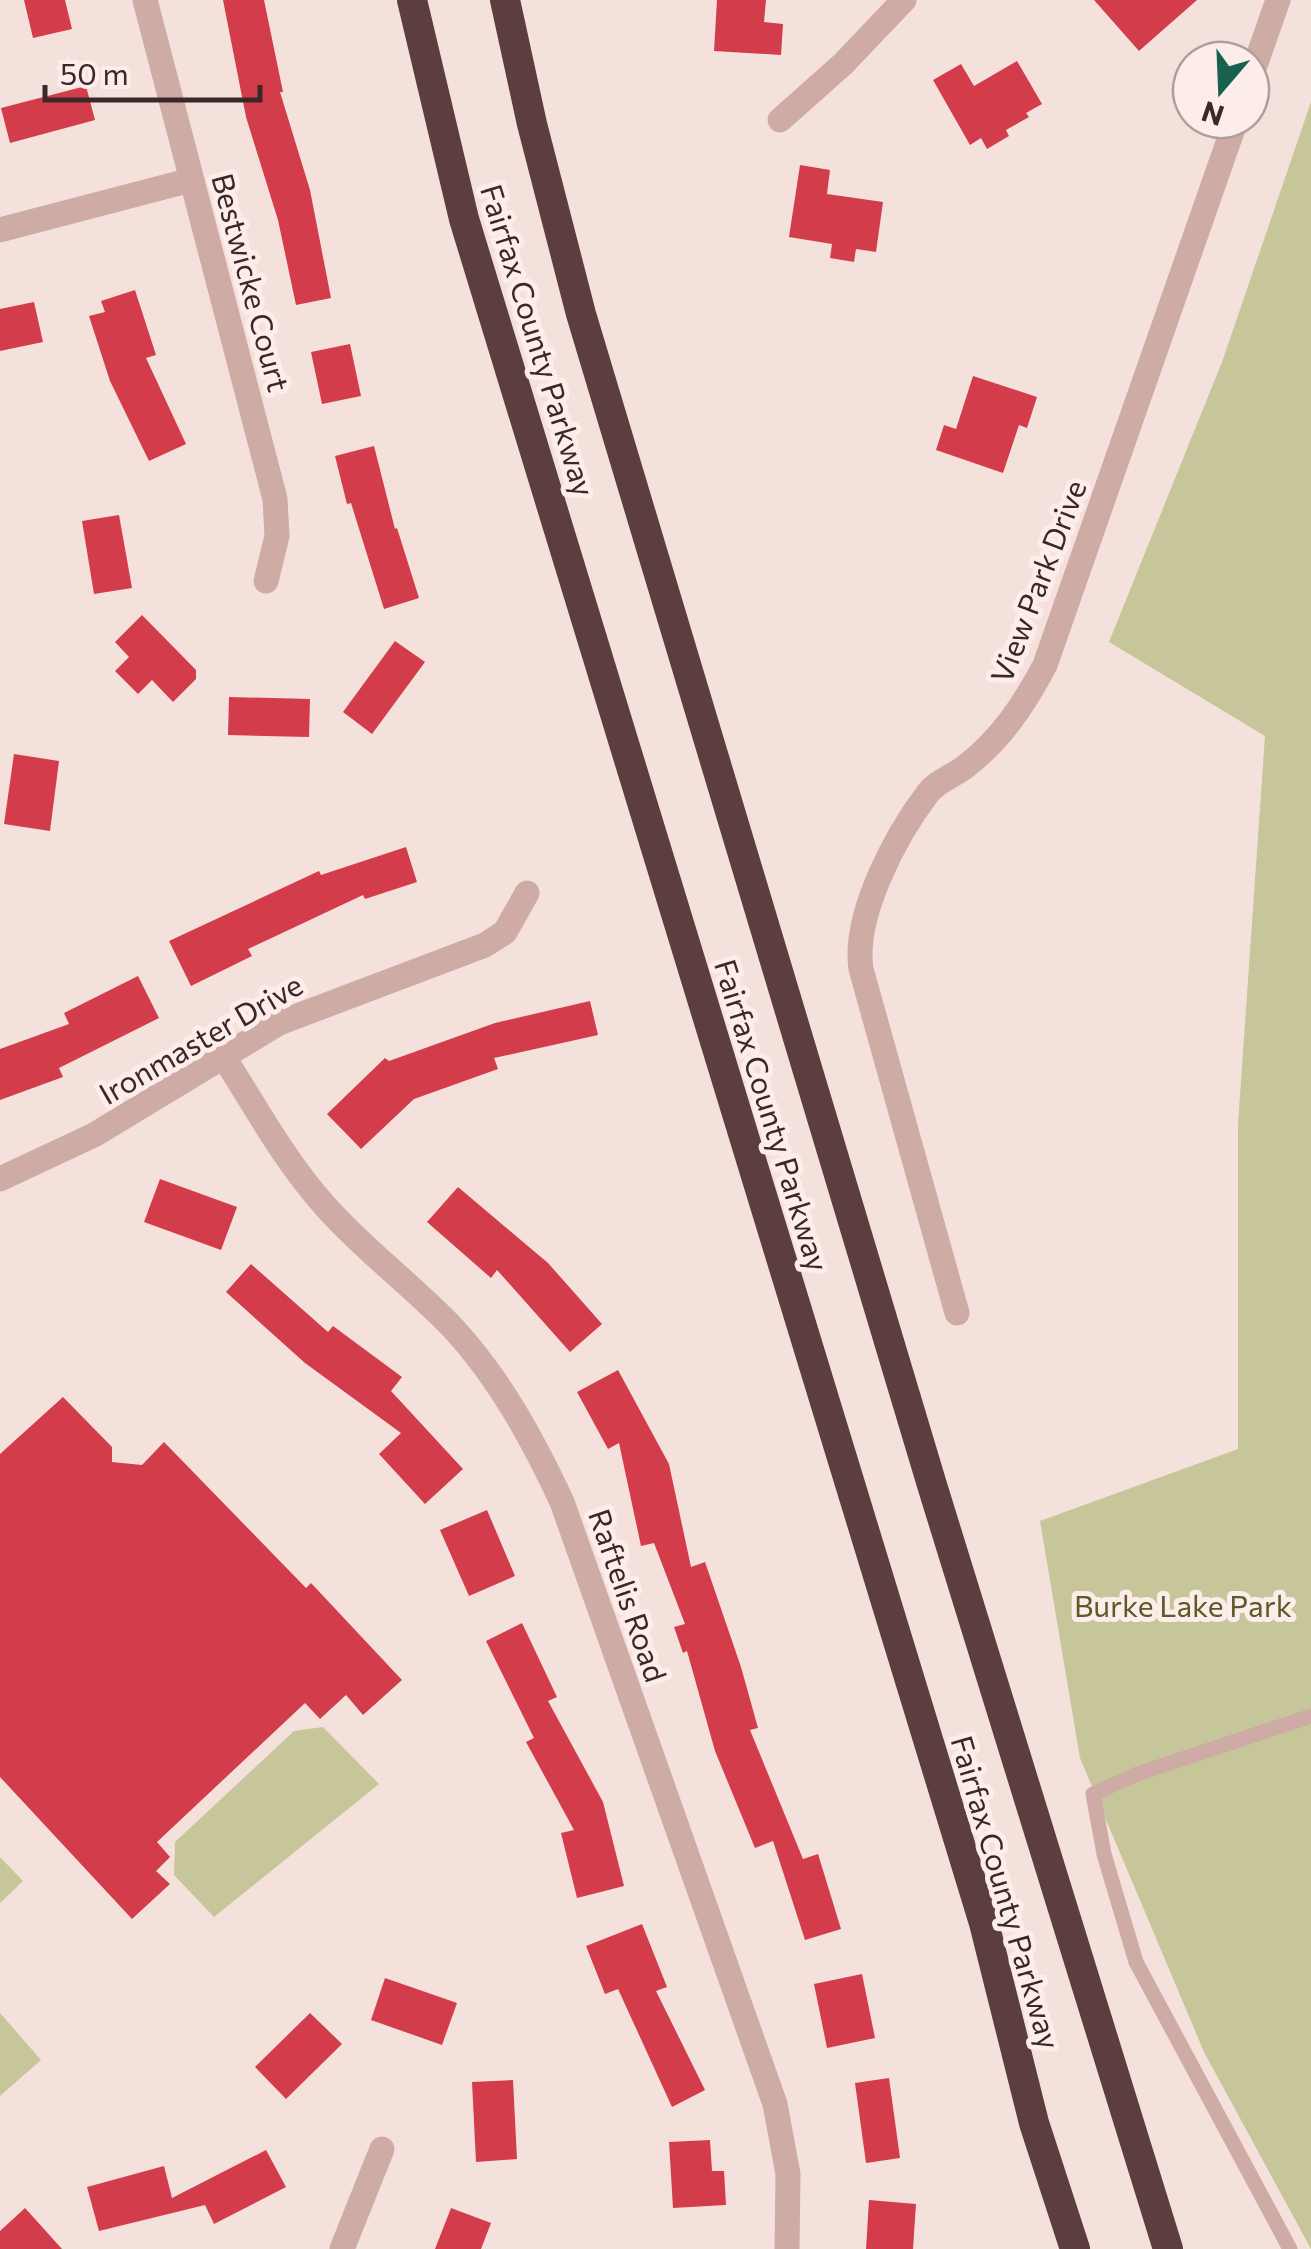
<svg xmlns="http://www.w3.org/2000/svg" width="1311" height="2249" font-family="Commissioner,sans-serif">
	<style>
		.green { fill: #c6c69a }
		.building { fill: #d33c4b }
		.lines { fill: none; stroke-linecap: round; stroke-linejoin: round }
		.lane { stroke: #cfaba6; stroke-width: 15 }
		.street { stroke: #cfaba6; stroke-width: 25 }
		.highway { stroke: #5c3e3f; stroke-width: 30 }
		.labels { text-anchor: middle; dominant-baseline: central; stroke-width: 10; stroke-linejoin: round; paint-order: stroke }
		.street-label { font-size: 30px; fill: #3a2828; stroke: #fcedea }
		.park-label { font-size: 30px; fill: #5a5b29; stroke: #fcedea }
	</style>
	<rect width="100%" height="100%" fill="#f5e1dc"/>
	<g class="green">
		<path d="M 1311,102 L 1311,2249 L 1204,2052 L 1080,1758 L 1040,1521 L 1238,1449 L 1238,1124 L 1265,736 L 1109,642 L 1222,362 Z"/>
		<path d="M 323,1727 L 379,1784 L 214,1917 L 174,1875 L 175,1842 L 294,1731 Z"/>
		<path d="M 0,1857 L 23,1881 L 0,1903 Z"/>
		<path d="M 0,2013 L 41,2060 L 0,2096 Z"/>
	</g>
	<g class="building">
		<path d="M 24,0 L 65,0 L 72,29 L 33,38 Z"/>
		<path d="M 223,0 L 264,0 L 283,92 L 280,92 L 310,190 L 331,298 L 296,305 L 278,220 L 246,117 Z"/>
		<path d="M 717,0 L 766,0 L 764,22 L 783,24 L 781,55 L 714,51 Z"/>
		<path d="M 1094,0 L 1197,0 L 1139,51 Z"/>
		<path d="M 1017,61 L 1042,104 L 1026,113 L 1029,117 L 1006,130 L 1009,136 L 987,149 L 981,138 L 970,145 L 933,80 L 961,64 L 974,86 Z"/>
		<path d="M 86,86 L 95,120 L 10,143 L 1,108 Z"/>
		<path d="M 800,165 L 830,170 L 827,194 L 883,202 L 876,252 L 856,249 L 854,262 L 830,258 L 832,244 L 789,237 Z"/>
		<path d="M 135,290 L 156,355 L 146,358 L 186,444 L 149,461 L 110,381 L 89,316 L 105,312 L 101,301 Z"/>
		<path d="M 34,302 L 43,342 L 0,351 L 0,309 Z"/>
		<path d="M 350,344 L 361,396 L 322,404 L 311,352 Z"/>
		<path d="M 973,376 L 1037,397 L 1027,428 L 1019,425 L 1003,473 L 936,450 L 944,425 L 956,429 Z"/>
		<path d="M 374,446 L 395,529 L 397,528 L 419,598 L 384,609 L 351,503 L 347,504 L 335,456 Z"/>
		<path d="M 119,515 L 132,588 L 94,594 L 82,521 Z"/>
		<path d="M 142,615 L 196,670 L 196,679 L 173,702 L 152,680 L 138,694 L 115,671 L 129,657 L 115,642 Z"/>
		<path d="M 395,641 L 425,662 L 372,734 L 343,712 Z"/>
		<path d="M 229,697 L 310,699 L 309,737 L 228,735 Z"/>
		<path d="M 14,754 L 59,761 L 50,831 L 4,824 Z"/>
		<path d="M 406,847 L 417,882 L 365,899 L 363,895 L 248,949 L 252,956 L 191,986 L 169,941 L 319,871 L 321,875 Z"/>
		<path d="M 138,976 L 159,1018 L 59,1068 L 63,1077 L 0,1100 L 0,1049 L 69,1024 L 64,1013 Z"/>
		<path d="M 590,1001 L 598,1035 L 494,1058 L 498,1069 L 414,1099 L 361,1149 L 327,1114 L 385,1058 L 389,1061 L 495,1023 Z"/>
		<path d="M 160,1179 L 237,1207 L 221,1250 L 144,1222 Z"/>
		<path d="M 458,1187 L 548,1263 L 602,1324 L 570,1352 L 497,1270 L 491,1278 L 427,1222 Z"/>
		<path d="M 251,1264 L 328,1332 L 333,1326 L 402,1377 L 391,1391 L 463,1469 L 425,1504 L 379,1454 L 401,1433 L 305,1363 L 226,1292 Z"/>
		<path d="M 618,1370 L 669,1464 L 691,1567 L 705,1562 L 741,1667 L 758,1728 L 750,1730 L 803,1859 L 818,1854 L 841,1929 L 805,1940 L 773,1841 L 755,1848 L 715,1751 L 687,1651 L 683,1653 L 674,1627 L 685,1624 L 654,1543 L 641,1546 L 619,1443 L 608,1449 L 577,1392 Z"/>
		<path d="M 63,1397 L 112,1447 L 112,1462 L 142,1465 L 164,1442 L 306,1588 L 311,1583 L 402,1680 L 363,1715 L 346,1695 L 320,1719 L 305,1703 L 157,1842 L 170,1857 L 156,1871 L 170,1884 L 132,1919 L 0,1777 L 0,1454 Z"/>
		<path d="M 487,1510 L 515,1576 L 469,1596 L 440,1530 Z"/>
		<path d="M 522,1623 L 557,1697 L 548,1701 L 603,1802 L 624,1886 L 577,1898 L 561,1833 L 574,1830 L 526,1742 L 534,1738 L 486,1641 Z"/>
		<path d="M 642,1924 L 667,1987 L 656,1991 L 705,2090 L 672,2107 L 618,1989 L 605,1994 L 586,1946 Z"/>
		<path d="M 862,1974 L 875,2038 L 827,2048 L 814,1984 Z"/>
		<path d="M 385,1978 L 457,2003 L 442,2045 L 371,2020 Z"/>
		<path d="M 310,2013 L 342,2044 L 286,2099 L 255,2067 Z"/>
		<path d="M 889,2078 L 900,2158 L 866,2163 L 855,2083 Z"/>
		<path d="M 513,2080 L 517,2159 L 476,2162 L 472,2082 Z"/>
		<path d="M 710,2140 L 712,2171 L 724,2171 L 726,2205 L 673,2208 L 669,2142 Z"/>
		<path d="M 266,2150 L 286,2187 L 214,2224 L 205,2205 L 99,2231 L 87,2187 L 164,2166 L 172,2198 Z"/>
		<path d="M 869,2200 L 916,2204 L 913,2249 L 866,2249 Z"/>
		<path d="M 25,2208 L 62,2249 L 0,2249 L 0,2231 Z"/>
		<path d="M 451,2208 L 491,2223 L 481,2249 L 435,2249 Z"/>
	</g>
	<g class="lines">
		<path class="lane" d="M 1290,2249 L 1136,1962 L 1104,1854 L 1093,1794 L 1137,1774 L 1311,1716"/>
		<g class="street">
			<path d="M 145,0 L 275,499 L 277,536 L 266,581"/>
			<path d="M 1251,77 L 1278,0"/>
			<path d="M 780,120 L 843,64 L 904,0"/>
			<path d="M 0,230 L 191,180"/>
			<path d="M 223,1056 C 256,1107 285,1162 326,1207 C 365,1251 413,1286 453,1328 C 500,1379 533,1440 562,1502 L 775,2104 L 788,2174 L 787,2249"/>
			<path d="M 0,1179 L 94,1135 L 279,1023 L 485,945 L 505,932 L 527,893"/>
			<path d="M 957,1313 L 861,969 C 853,915 896,835 928,793 C 936,782 953,776 965,767 C 1001,739 1024,705 1045,665 L 1236,120"/>
			<path d="M 342,2249 L 382,2149"/>
		</g>
		<g class="highway">
			<path d="M 412,0 L 464,219 L 984,1923 L 1034,2123 L 1075,2249"/>
			<path d="M 505,0 L 532,124 L 581,314 L 932,1485 L 1168,2249"/>
		</g>
	</g>
	<g class="labels">
		<g class="street-label">
			<text transform="translate(252 282) rotate(75)">Bestwicke Court</text>
			<text transform="translate(539 340) rotate(73)">Fairfax County Parkway</text>
			<text transform="translate(1037 581) rotate(-69)">View Park Drive</text>
			<text transform="translate(200 1038) rotate(-30)">Ironmaster Drive</text>
			<text transform="translate(773 1115) rotate(73)">Fairfax County Parkway</text>
			<text transform="translate(629 1595) rotate(71)">Raftelis Road</text>
			<text transform="translate(1007 1892) rotate(74)">Fairfax County Parkway</text>
		</g>
		<g class="park-label">
			<text x="1183" y="1604">Burke Lake Park</text>
		</g>
	</g>
	<g transform="translate(1221 90) rotate(199)"><circle r="48" fill="#fcedea" stroke="#ae9e9c" stroke-width="2.5"/>
	<path d="M0-8L18 38L0 25L-18 38Z" fill="#18614d"/>
	<text y="-15" font-size="28" font-weight="bold" text-anchor="middle" fill="#3a2828">N</text>
	</g>
	<path d="M45 85v15h215v-15" fill="none" stroke="#3a2828" stroke-width="5"/>
	<text x="60" y="85" font-size="30" fill="#3a2828" stroke="#fcedea" stroke-width="8" paint-order="stroke">50 m</text>
</svg>
